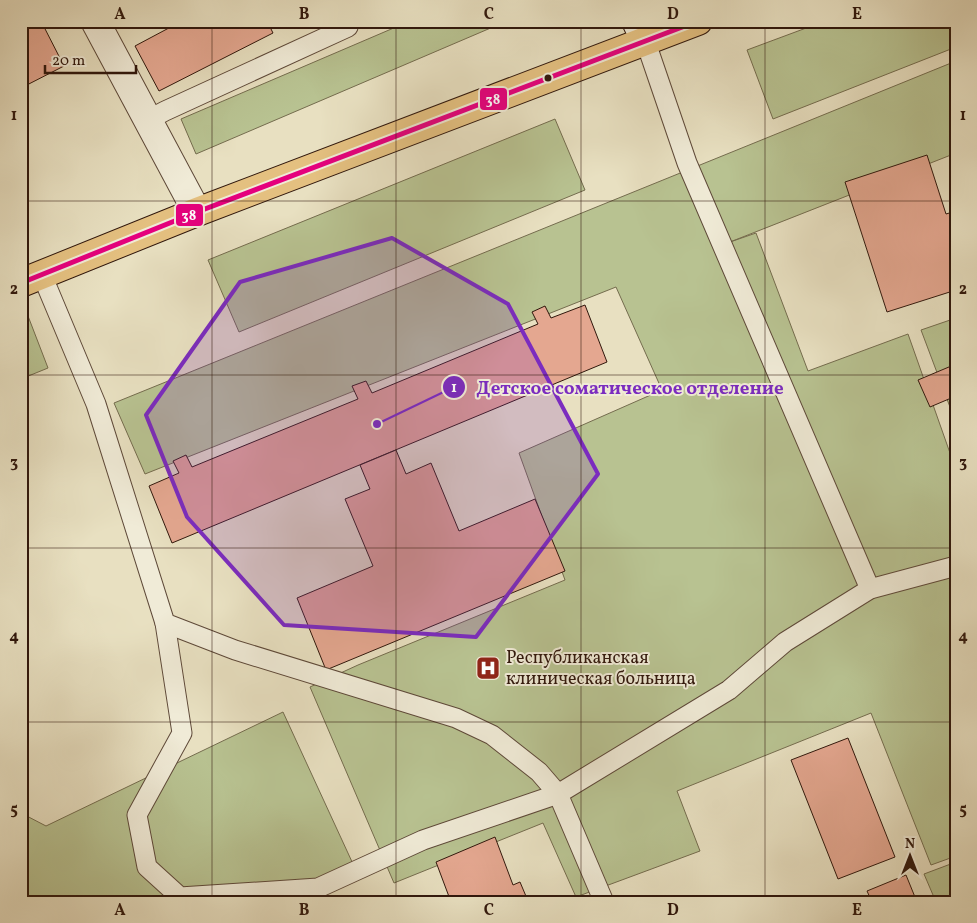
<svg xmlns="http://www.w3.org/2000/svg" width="977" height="923" font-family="Vollkorn,serif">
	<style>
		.green { fill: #b8c291; stroke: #746c4e }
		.building { fill: #e4a790; stroke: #30170c }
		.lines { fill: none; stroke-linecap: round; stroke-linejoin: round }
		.lane-casing { stroke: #5e4939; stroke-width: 21 }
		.street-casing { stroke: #5e4939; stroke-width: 30 }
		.secondary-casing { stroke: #30170c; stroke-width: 30 }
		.primary-casing { stroke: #30170c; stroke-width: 30 }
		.lane { stroke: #f0ebd7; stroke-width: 19 }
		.street { stroke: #f0ebd7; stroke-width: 28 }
		.secondary { stroke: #f0ebd7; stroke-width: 28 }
		.primary { stroke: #e4c080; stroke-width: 28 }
		.bus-1-casing { stroke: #f0ebd7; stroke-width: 9 }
		.bus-1 { stroke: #e5007d; stroke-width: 5 }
		.marked { fill: #7b2cbf; fill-opacity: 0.2; stroke: #7b2cbf; stroke-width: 4; stroke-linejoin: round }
		.grid { fill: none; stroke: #30170c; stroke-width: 1; stroke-opacity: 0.55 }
		.bus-dot { fill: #30170c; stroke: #f0ebd7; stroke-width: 2 }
		.labels { text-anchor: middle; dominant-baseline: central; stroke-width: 4; stroke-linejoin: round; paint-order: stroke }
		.poi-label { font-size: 18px; fill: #30170c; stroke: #f0ebd7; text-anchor: start }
		.leader { fill: none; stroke: #7b2cbf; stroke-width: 2 }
		.callout-dot { fill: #7b2cbf; stroke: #f0ebd7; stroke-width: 2 }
		.mark-label { font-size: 15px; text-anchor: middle; font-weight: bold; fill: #fff }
		.callout-label { font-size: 19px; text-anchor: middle; font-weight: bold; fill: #7b2cbf; stroke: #f0ebd7; stroke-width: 4; stroke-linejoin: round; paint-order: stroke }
		.line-badge { stroke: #f0ebd7; stroke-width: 2 }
		.badge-label { font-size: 14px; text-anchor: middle; font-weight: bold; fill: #fff }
		.neatline { fill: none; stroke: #30170c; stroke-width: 2 }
		.grid-label { font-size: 16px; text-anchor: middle; font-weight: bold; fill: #30170c }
	</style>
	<rect width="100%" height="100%" fill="#e8e0c1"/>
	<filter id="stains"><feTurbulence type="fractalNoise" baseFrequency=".004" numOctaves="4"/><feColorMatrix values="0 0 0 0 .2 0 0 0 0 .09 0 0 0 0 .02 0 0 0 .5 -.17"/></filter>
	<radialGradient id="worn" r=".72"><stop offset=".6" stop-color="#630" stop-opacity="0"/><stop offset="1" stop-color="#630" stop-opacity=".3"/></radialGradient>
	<g class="green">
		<path d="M 410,21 L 507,21 L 196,154 L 181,119 Z"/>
		<path d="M 825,21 L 956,21 L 956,47 L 773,119 L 747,50 Z"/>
		<path d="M 956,61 L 956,153 L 730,242 L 756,233 L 808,371 L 908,334 L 956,470 L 956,856 L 931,865 L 871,713 L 677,791 L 700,851 L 576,897 L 543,823 L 394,883 L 310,687 L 358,665 L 565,580 L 519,453 L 662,390 L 616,287 L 145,474 L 114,403 Z"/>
		<path d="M 555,119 L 585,190 L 239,332 L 208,260 Z"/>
		<path d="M 28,316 L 48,368 L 21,379 L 21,319 Z"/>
		<path d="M 956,318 L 956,423 L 921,330 Z"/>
		<path d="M 283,712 L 359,877 L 304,902 L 21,902 L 21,813 L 46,826 Z"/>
		<path d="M 956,862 L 956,902 L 936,902 L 924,874 Z"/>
	</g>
	<g class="building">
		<path d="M 21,21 L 41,21 L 64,66 L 21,88 Z"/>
		<path d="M 182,21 L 267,21 L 273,33 L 159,91 L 135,46 Z"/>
		<path d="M 927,155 L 946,214 L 956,211 L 956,290 L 887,312 L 845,182 Z"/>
		<path d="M 585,305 L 607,362 L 172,543 L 149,486 L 179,473 L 173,461 L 186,455 L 192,467 L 358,399 L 352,386 L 366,381 L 372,393 L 538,324 L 532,312 L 545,306 L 551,318 Z"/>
		<path d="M 956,364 L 956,396 L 930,407 L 918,380 Z"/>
		<path d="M 396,450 L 406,474 L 431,463 L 459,531 L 535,499 L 565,571 L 326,670 L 297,598 L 373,566 L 345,499 L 370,489 L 360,465 Z"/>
		<path d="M 848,738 L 895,857 L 838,879 L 791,760 Z"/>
		<path d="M 495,837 L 513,885 L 520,882 L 528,901 L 451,902 L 436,862 Z"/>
		<path d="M 906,875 L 917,902 L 872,902 L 867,891 Z"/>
	</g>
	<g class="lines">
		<g class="lane-casing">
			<g id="lane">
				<path d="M 645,40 L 687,163 L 870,589"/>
				<path d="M 148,120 L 165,111 L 348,27"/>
				<path d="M 42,275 L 96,404 L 165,623 L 235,650 L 456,718 L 492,735 L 539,772 L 558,794 L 604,902"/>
				<path d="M 165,623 L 182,733 L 137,815 L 147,867 L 180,897 L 318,888 L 423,840 L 558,794 L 729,690 L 785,642 L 870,589 L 956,566"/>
			</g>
		</g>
		<g class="street-casing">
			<path id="street" d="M 95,21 L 197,212"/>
		</g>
		<g class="secondary-casing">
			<path id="secondary" d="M 636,21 L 645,40"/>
		</g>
		<g class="primary-casing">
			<path id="primary" d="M 21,283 L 197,212 L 698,21"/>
		</g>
		<use href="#lane" class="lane"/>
		<use href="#street" class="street"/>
		<use href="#secondary" class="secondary"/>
		<use href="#primary" class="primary"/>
		<g class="bus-1-casing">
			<path id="bus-1" d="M 21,283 L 197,212 L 698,21"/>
		</g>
		<use href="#bus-1" class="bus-1"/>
	</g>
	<path class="marked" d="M 392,238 L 508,304 L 598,474 L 476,637 L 284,625 L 187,517 L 146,415 L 240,282 Z"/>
	<path class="grid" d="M 212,21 L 212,902M 396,21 L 396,902M 581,21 L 581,902M 765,21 L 765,902M 21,201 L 956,201M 21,375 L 956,375M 21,548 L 956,548M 21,722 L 956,722"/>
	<defs>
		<g id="hospital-square" transform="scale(1.25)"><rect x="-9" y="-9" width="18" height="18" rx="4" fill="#8f2418" stroke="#f0ebd7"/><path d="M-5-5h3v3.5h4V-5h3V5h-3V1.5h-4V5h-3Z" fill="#fff"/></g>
	</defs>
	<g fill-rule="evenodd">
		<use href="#hospital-square" x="488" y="668"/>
	</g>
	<circle class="bus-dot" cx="548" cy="78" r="4.5"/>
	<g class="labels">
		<g class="poi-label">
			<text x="506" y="658">Республиканская<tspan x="506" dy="21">клиническая больница</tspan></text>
		</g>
	</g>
	<path class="leader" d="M377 424L454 387"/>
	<g class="callout-dot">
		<circle cx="377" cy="424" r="5"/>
		<circle cx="454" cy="387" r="12"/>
	</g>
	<g class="mark-label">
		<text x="454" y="392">1</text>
	</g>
	<g class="callout-label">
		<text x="630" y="394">Детское соматическое отделение</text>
	</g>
	<g class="line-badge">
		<rect x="479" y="87" width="29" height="24" rx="5" fill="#e5007d"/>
		<rect x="175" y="203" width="29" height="24" rx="5" fill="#e5007d"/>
	</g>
	<g class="badge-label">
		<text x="493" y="104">38</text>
		<text x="189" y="220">38</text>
	</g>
	<rect width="977" height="923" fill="none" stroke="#e8e0c1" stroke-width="55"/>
	<g transform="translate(910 856)" stroke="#f0ebd7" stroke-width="4" paint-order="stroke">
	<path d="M0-4L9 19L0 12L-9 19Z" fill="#30170c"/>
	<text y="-8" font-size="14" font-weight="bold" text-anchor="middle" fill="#30170c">N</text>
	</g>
	<path d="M45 65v8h91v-8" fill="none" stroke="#30170c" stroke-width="2.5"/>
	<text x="52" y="65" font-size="15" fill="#30170c" stroke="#f0ebd7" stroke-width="4" paint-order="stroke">20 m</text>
	<rect x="28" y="28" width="922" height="868" class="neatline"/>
	<g class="grid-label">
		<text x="120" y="19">A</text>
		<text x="304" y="19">B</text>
		<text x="489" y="19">C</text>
		<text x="673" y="19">D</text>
		<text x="857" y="19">E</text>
		<text x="14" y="120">1</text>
		<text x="963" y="120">1</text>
		<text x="14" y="294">2</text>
		<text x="963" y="294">2</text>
		<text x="14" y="467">3</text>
		<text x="963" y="467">3</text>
		<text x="14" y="641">4</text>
		<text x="963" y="641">4</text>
		<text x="14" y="814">5</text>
		<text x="963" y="814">5</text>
		<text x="120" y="915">A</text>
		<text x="304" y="915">B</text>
		<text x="489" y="915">C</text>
		<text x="673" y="915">D</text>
		<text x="857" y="915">E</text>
	</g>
	<rect width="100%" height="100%" filter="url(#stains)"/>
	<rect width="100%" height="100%" fill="url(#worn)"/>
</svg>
